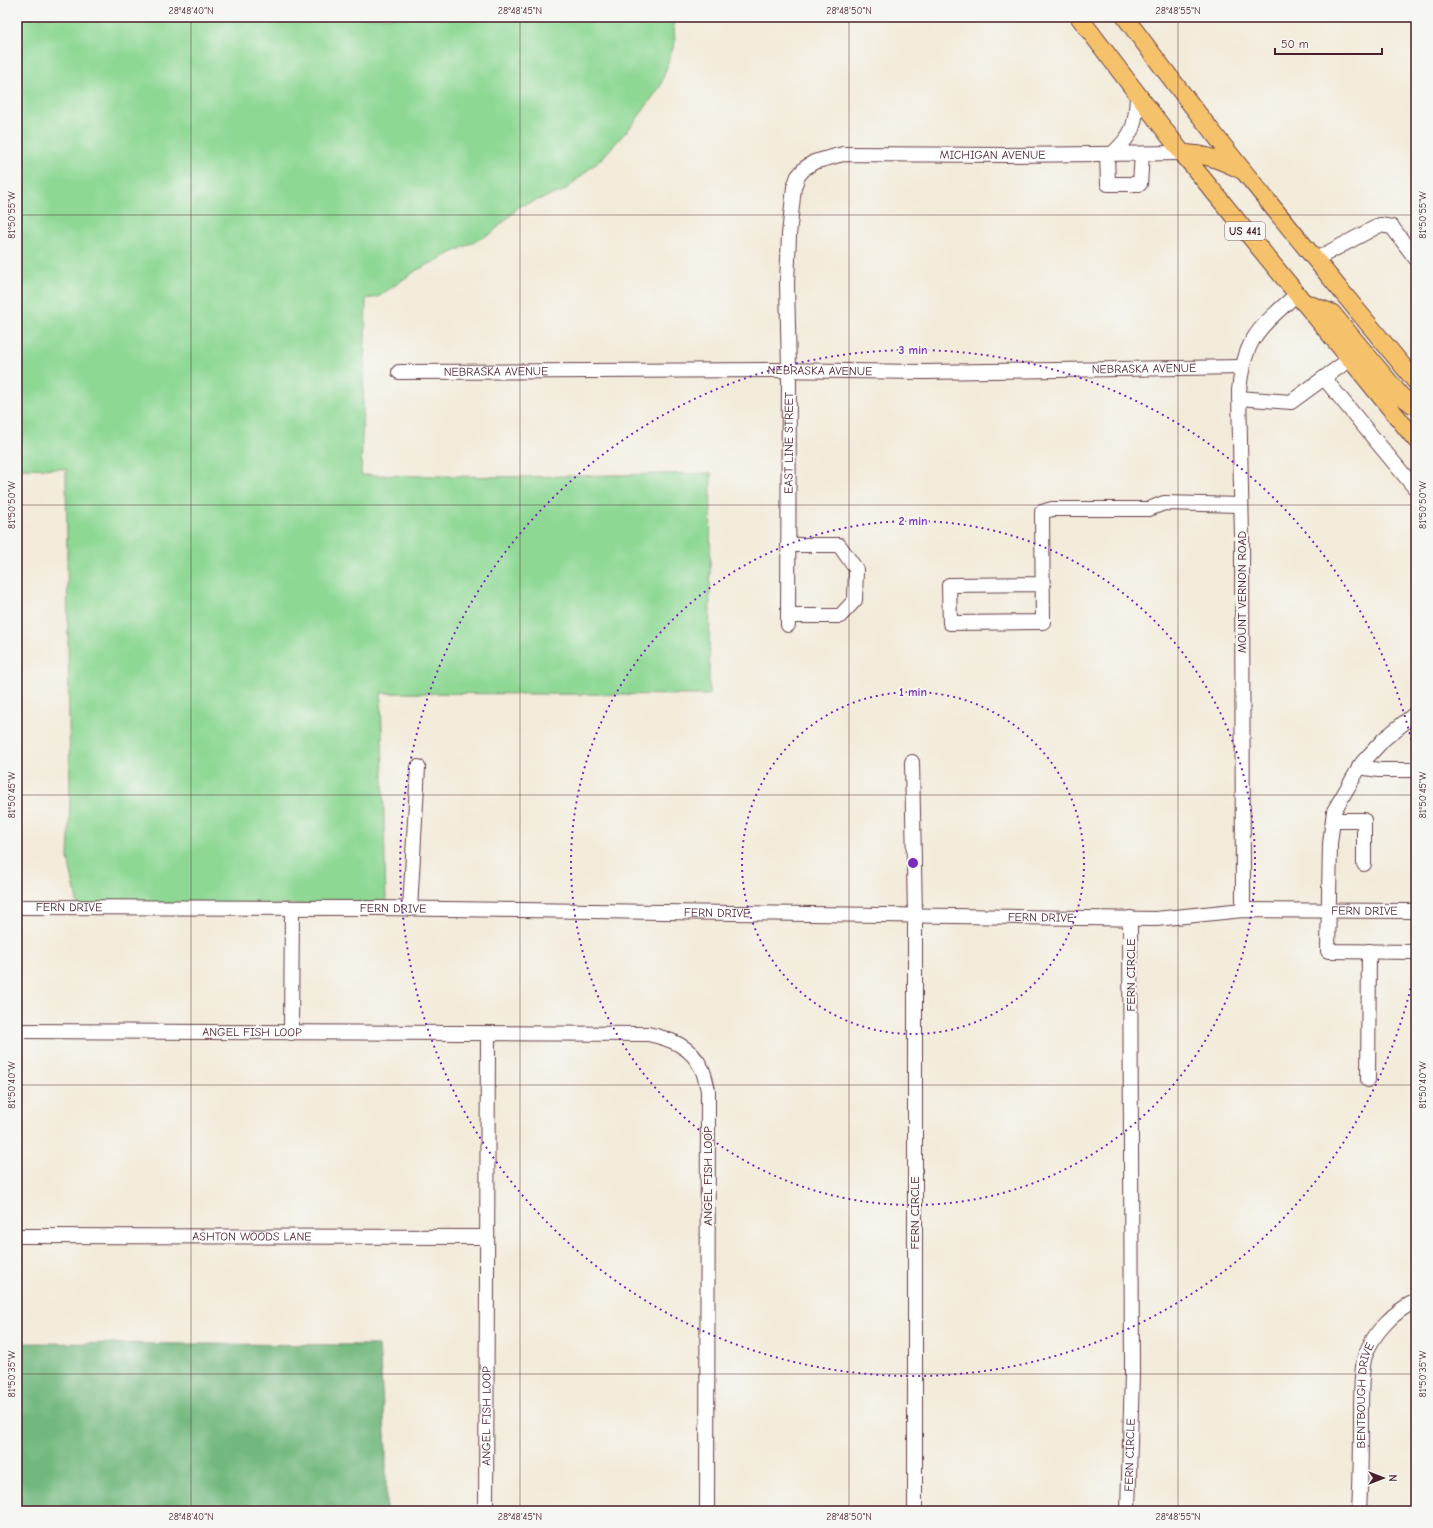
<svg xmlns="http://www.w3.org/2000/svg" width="1433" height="1528" font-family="'Comic Neue',sans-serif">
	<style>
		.green { fill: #8ed894; stroke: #6c7c60 }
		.forest { fill: #72b87e; stroke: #5e6c54 }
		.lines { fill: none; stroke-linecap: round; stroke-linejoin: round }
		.minor-casing { stroke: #633e45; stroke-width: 16 }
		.major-casing { stroke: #633e45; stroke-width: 19 }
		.minor { stroke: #fff; stroke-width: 14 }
		.major { stroke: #f5c16b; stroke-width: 17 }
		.ticks { fill: none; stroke: #4a1f2b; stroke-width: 1; stroke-opacity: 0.45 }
		.ring { fill: none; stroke: #7b2cbf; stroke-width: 2; stroke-dasharray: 2 4 }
		.labels { text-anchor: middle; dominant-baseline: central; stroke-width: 4; stroke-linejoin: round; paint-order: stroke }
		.shield { fill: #f6f6f2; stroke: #7e6067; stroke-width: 1 }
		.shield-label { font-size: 11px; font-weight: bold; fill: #4a1f2b }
		.street-label { font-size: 12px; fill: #4a1f2b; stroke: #f6f6f2 }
		.centre { fill: #7b2cbf; stroke: #f6f6f2; stroke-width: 2 }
		.ring-label { font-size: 12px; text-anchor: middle; font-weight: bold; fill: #7b2cbf; stroke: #f6f6f2; stroke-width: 4; stroke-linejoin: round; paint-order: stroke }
		.neatline { fill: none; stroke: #4a1f2b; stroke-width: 1.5 }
		.ticks-label { font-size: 10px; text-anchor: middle; fill: #4a1f2b }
	</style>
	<rect width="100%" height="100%" fill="#f6f6f2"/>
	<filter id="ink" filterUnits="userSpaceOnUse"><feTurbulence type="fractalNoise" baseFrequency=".025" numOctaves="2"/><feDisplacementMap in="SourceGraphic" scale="8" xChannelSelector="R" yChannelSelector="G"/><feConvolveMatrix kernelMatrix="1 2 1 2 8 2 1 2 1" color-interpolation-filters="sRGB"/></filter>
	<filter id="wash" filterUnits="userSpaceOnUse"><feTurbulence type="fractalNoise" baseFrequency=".012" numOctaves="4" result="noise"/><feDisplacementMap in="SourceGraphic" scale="16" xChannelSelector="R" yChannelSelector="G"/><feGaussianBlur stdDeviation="0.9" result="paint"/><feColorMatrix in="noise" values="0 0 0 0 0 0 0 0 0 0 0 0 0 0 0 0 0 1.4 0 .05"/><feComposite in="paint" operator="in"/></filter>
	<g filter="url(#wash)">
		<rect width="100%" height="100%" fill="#f3ebda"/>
		<path class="green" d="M 17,17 L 673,17 L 675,42 L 660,87 L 633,124 L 603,157 L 564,191 L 520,206 L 492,233 L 417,270 L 378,297 L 366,299 L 361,475 L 520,477 L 711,473 L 709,695 L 381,693 L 386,904 L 78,906 L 68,858 L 70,800 L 66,469 L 17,468 Z"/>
		<path class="forest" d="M 17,1343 L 379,1345 L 386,1449 L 386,1511 L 17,1511 Z"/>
	</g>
	<g filter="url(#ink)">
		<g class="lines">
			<g class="minor-casing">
				<g id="minor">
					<path d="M 1107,154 L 1108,184 L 1140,184 L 1142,154"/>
					<path d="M 1112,154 C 1134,134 1136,124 1137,95"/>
					<path d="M 1316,259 L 1380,225 L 1392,227 L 1416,259"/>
					<path id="s1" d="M 399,372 L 771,370 L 924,372 L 1242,367"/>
					<path d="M 1324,378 L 1414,487 L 1416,486"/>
					<path d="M 1239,398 L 1291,402 L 1350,359"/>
					<path d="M 1042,584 L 949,585 L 950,623 L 1043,622 L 1042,512 L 1052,509 L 1149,509 L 1164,503 L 1241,505"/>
					<path d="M 788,616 L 840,616 L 855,600 L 856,569 L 839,545 L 788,545"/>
					<path id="s2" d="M 788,625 L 789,370 L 787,283 L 789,235 L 794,187 L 798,176 L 805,168 L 814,162 L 843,154 L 1008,155 L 1182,153"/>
					<path d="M 1416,713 L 1384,739 L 1362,763 L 1334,811 L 1330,844 L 1328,951 L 1416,952"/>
					<path d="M 912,762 L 915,915 L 915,1511"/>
					<path d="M 1359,767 L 1379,770 L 1416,770"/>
					<path d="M 1333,820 L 1364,820 L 1364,864"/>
					<path id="s3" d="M 17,907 L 378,908 L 1156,919 L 1243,910 L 1416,911"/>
					<path d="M 410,909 L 418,767"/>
					<path d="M 1243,910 L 1242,537 L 1239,391 C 1244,338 1259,328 1297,294"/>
					<path id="s4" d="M 17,1031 L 648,1034 C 671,1039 691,1046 702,1069 C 705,1075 706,1083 708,1090 L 707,1511"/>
					<path d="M 291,1033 L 292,908"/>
					<path d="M 1368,1080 L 1369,951"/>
					<path id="s5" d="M 17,1236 L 487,1237"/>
					<path id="s6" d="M 486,1511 L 488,1034"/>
					<path id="s7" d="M 1128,1511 L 1132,1374 L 1130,918"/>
					<path id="s8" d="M 1359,1511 C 1361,1479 1361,1446 1361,1413 C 1361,1398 1361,1369 1365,1356 C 1373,1333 1394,1311 1416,1301"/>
				</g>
			</g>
			<g class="major-casing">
				<g id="major">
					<path d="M 1079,17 L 1182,153 L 1416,440"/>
					<path d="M 1125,17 C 1217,143 1318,262 1416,382"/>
					<path d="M 1182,153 C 1209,155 1218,159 1241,170"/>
					<path d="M 1303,302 L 1332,313 L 1401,396 L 1413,405 L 1416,405"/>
				</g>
			</g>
			<use href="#minor" class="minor"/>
			<use href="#major" class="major"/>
		</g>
	</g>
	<path class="ticks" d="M 191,17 L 191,1511M 520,17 L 520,1511M 849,17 L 849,1511M 1178,17 L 1178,1511M 17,215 L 1416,215M 17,505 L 1416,505M 17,795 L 1416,795M 17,1085 L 1416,1085M 17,1374 L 1416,1374"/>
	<g class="ring">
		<circle cx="913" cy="863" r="171"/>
		<circle cx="913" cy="863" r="342"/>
		<path d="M1416 965A513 513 0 1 1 1416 761"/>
	</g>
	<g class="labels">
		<rect class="shield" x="1225" y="222" width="40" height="18" rx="3"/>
		<g class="shield-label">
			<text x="1245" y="231">US 441</text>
		</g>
		<g class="street-label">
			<text stroke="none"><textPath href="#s2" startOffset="651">MICHIGAN AVENUE</textPath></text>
			<text stroke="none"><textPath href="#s1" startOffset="745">NEBRASKA AVENUE</textPath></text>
			<text stroke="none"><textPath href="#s1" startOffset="421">NEBRASKA AVENUE</textPath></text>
			<text stroke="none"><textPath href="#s1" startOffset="97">NEBRASKA AVENUE</textPath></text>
			<text stroke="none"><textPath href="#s2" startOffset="182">EAST LINE STREET</textPath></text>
			<text transform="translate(1242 592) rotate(-90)">MOUNT VERNON ROAD</text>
			<text stroke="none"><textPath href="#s3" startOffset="52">FERN DRIVE</textPath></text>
			<text stroke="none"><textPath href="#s3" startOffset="376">FERN DRIVE</textPath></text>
			<text stroke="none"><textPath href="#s3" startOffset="1348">FERN DRIVE</textPath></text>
			<text stroke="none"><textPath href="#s3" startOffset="700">FERN DRIVE</textPath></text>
			<text stroke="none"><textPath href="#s3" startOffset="1024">FERN DRIVE</textPath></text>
			<text transform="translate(1131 975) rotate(-90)">FERN CIRCLE</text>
			<text stroke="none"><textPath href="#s4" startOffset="235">ANGEL FISH LOOP</textPath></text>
			<text transform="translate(708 1176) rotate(-90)">ANGEL FISH LOOP</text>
			<text transform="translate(915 1213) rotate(-90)">FERN CIRCLE</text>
			<text stroke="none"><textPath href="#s5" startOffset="235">ASHTON WOODS LANE</textPath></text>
			<text stroke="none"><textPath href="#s8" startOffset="116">BENTBOUGH DRIVE</textPath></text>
			<text stroke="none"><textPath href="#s6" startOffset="95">ANGEL FISH LOOP</textPath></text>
			<text stroke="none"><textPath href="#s7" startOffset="56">FERN CIRCLE</textPath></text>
		</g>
	</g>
	<circle cx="913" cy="863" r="6" class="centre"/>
	<g class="ring-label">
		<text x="913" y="354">3 min</text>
		<text x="913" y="525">2 min</text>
		<text x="913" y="696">1 min</text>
	</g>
	<rect width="1433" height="1528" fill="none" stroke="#f6f6f2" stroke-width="44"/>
	<g transform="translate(1383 1478) rotate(90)" stroke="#f6f6f2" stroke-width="3" paint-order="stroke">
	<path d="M0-3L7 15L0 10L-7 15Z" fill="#4a1f2b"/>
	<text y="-6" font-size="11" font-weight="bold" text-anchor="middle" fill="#4a1f2b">N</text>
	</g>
	<path d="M1275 48v6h107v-6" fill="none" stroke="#4a1f2b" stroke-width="2"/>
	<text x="1281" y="48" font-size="12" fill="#4a1f2b" stroke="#f6f6f2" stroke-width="3" paint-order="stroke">50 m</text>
	<rect x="22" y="22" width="1389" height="1484" class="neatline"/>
	<g class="ticks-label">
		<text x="191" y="14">28°48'40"N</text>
		<text x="520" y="14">28°48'45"N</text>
		<text x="849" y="14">28°48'50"N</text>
		<text x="1178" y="14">28°48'55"N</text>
		<text transform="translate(1422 215) rotate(-90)" y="4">81°50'55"W</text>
		<text transform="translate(11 215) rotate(-90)" y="4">81°50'55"W</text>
		<text transform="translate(1422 505) rotate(-90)" y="4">81°50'50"W</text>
		<text transform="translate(11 505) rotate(-90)" y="4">81°50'50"W</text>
		<text transform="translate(1422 795) rotate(-90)" y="4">81°50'45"W</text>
		<text transform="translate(11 795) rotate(-90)" y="4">81°50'45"W</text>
		<text transform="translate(1422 1085) rotate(-90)" y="4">81°50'40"W</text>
		<text transform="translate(11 1085) rotate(-90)" y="4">81°50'40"W</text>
		<text transform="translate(1422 1374) rotate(-90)" y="4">81°50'35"W</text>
		<text transform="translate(11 1374) rotate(-90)" y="4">81°50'35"W</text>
		<text x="191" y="1520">28°48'40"N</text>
		<text x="520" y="1520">28°48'45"N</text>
		<text x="849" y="1520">28°48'50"N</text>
		<text x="1178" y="1520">28°48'55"N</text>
	</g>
</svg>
